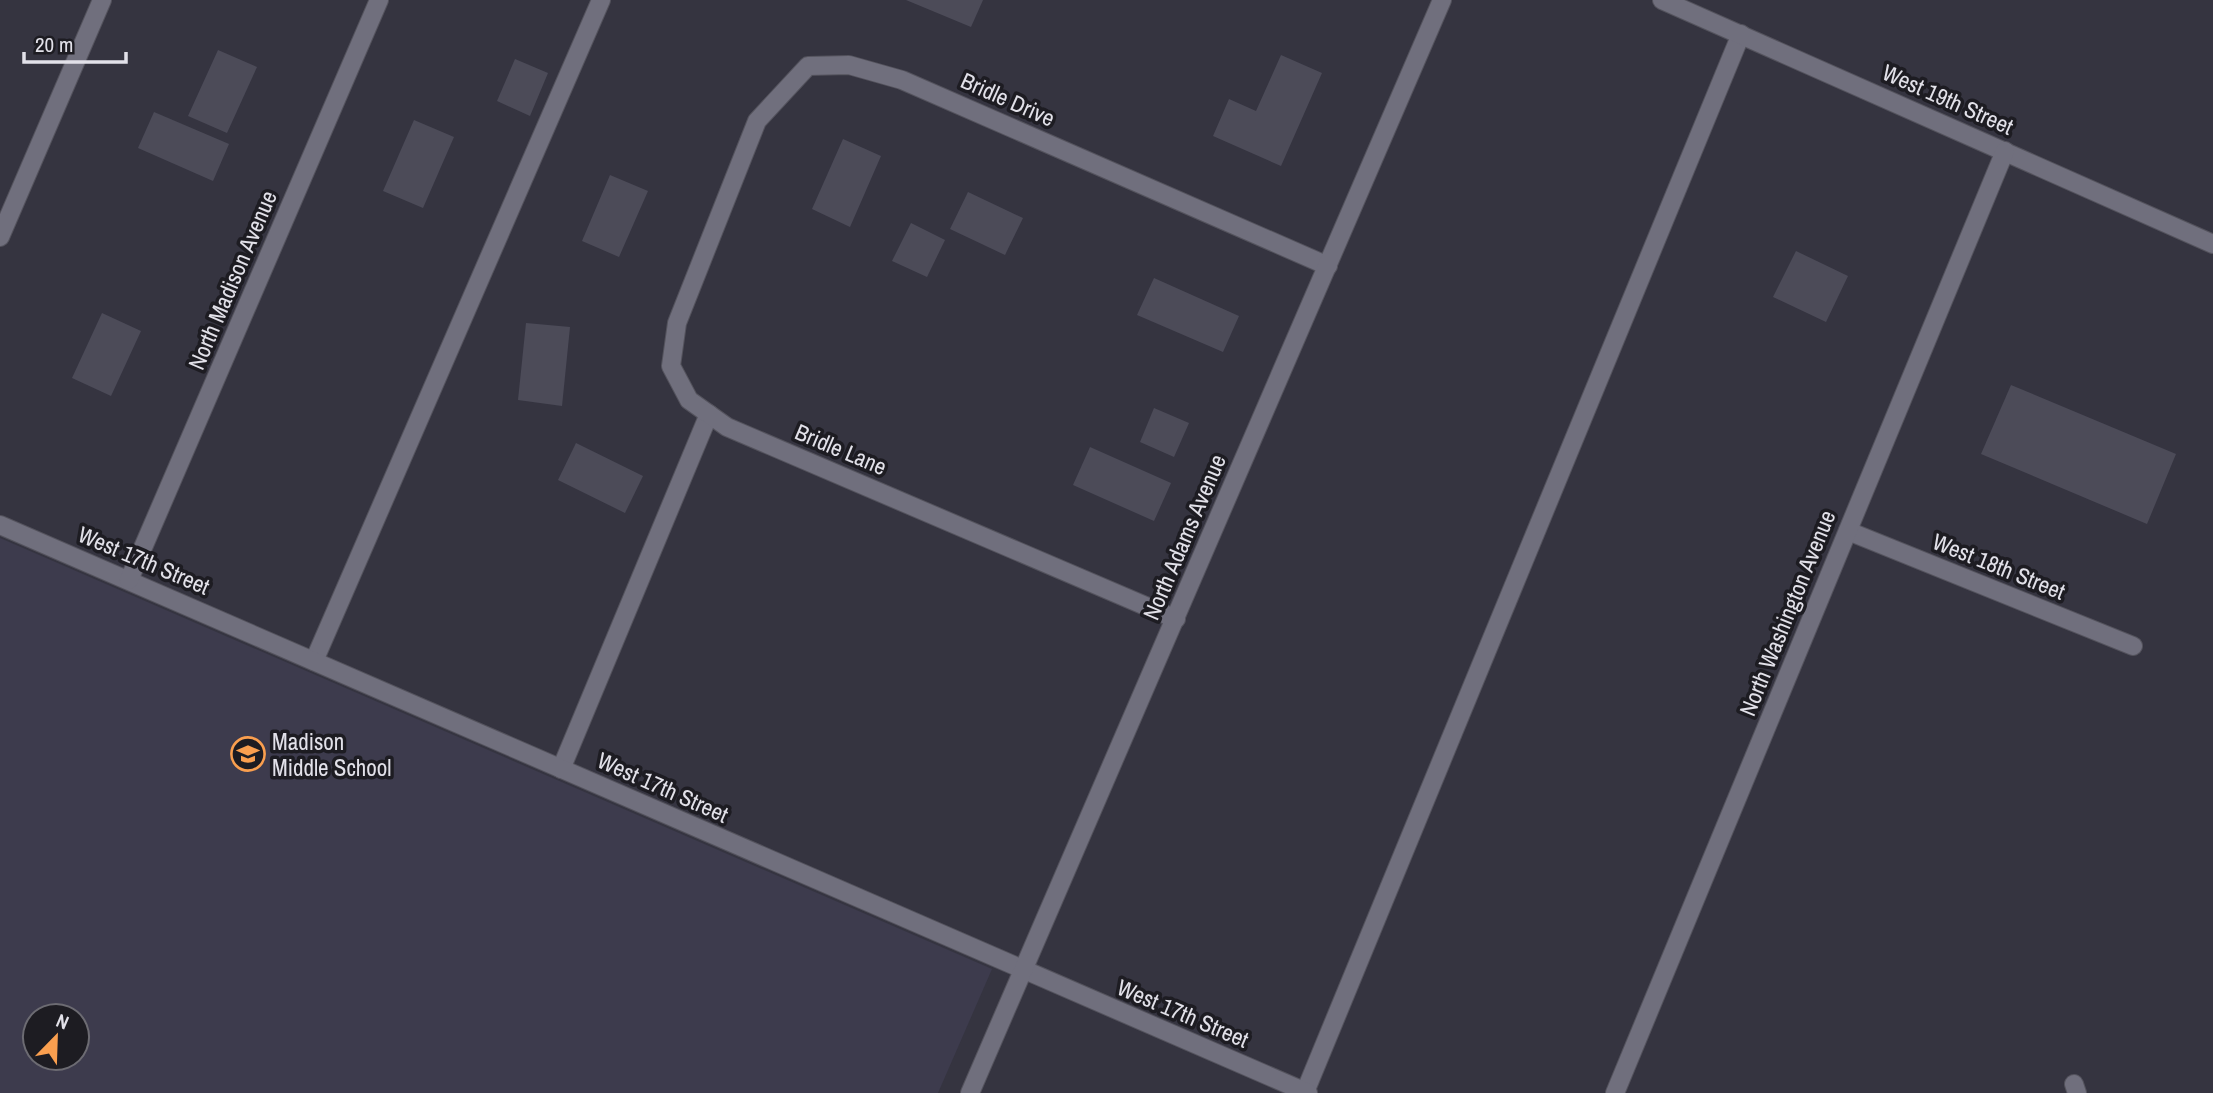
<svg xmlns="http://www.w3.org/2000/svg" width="2213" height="1093" font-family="'Archivo Narrow',sans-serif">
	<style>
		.built { fill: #3d3b4d; fill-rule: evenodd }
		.building { fill: #4c4b58 }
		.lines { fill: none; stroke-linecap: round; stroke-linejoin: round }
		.lane-casing { stroke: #54535d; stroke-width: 20 }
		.street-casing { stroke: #54535d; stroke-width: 20 }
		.secondary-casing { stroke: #54535d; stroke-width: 20 }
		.lane { stroke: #706f7d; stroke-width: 18 }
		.street { stroke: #706f7d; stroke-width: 18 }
		.secondary { stroke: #706f7d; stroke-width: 18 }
		.labels { text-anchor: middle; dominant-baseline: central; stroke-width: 7; stroke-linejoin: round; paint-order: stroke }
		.street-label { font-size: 23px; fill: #e2e1e9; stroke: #1d1c22 }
		.poi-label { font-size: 23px; fill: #e2e1e9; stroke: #1d1c22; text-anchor: start }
	</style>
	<rect width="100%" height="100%" fill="#353440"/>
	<path class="built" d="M 0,538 L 992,969 L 938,1093 L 0,1093 ZM 35,1016 L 77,1016 L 77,1058 L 35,1058 Z"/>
	<g class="building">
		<path d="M 906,0 L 983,0 L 971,27 Z"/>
		<path d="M 218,50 L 257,67 L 227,133 L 188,116 Z"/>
		<path d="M 1281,55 L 1322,73 L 1281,166 L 1213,136 L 1229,99 L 1256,111 Z"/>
		<path d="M 515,59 L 548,73 L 530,116 L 497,101 Z"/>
		<path d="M 154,112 L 229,144 L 213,181 L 138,148 Z"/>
		<path d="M 414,120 L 454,137 L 423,208 L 383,191 Z"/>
		<path d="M 843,139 L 881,156 L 850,227 L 812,209 Z"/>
		<path d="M 610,175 L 648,191 L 619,257 L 582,241 Z"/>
		<path d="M 968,192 L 1023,218 L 1005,255 L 950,229 Z"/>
		<path d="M 911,223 L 945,240 L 927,277 L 892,261 Z"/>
		<path d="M 1796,251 L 1848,276 L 1826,322 L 1773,297 Z"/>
		<path d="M 1154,278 L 1239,316 L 1223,352 L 1137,315 Z"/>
		<path d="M 102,313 L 141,331 L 111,396 L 72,378 Z"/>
		<path d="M 526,323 L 570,327 L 562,406 L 518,400 Z"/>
		<path d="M 2011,385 L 2176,454 L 2147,524 L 1981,454 Z"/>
		<path d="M 1154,408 L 1189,423 L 1174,457 L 1140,442 Z"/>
		<path d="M 576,443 L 643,476 L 625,513 L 558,480 Z"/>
		<path d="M 1090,447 L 1171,483 L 1154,521 L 1073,485 Z"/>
	</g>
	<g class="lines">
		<g class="lane-casing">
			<g id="lane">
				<path d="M 0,237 L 102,0"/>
				<path d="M 314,661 L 601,0"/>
				<path d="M 561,769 L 709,414"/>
				<path d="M 2074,1084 L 2077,1093"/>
				<path d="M 1305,1092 L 1741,34"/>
			</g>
		</g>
		<g class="street-casing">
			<g id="street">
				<path d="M 1662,0 L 2213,244"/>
				<path d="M 0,525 L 1308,1093"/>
				<path d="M 1848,531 L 2133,646"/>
				<path d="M 129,580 L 379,0"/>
				<path d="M 1176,619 L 727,427 L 689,400 L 671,366 L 677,323 L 757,121 L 808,66 L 849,65 L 902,80 L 1328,266"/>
				<path d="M 1615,1093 L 2005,151"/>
			</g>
		</g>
		<g class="secondary-casing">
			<path id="secondary" d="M 970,1093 L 1442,0"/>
		</g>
		<use href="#lane" class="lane"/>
		<use href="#street" class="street"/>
		<use href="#secondary" class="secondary"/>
	</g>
	<defs>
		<g id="school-ring" transform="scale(1.75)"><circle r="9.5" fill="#1d1c22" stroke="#fa9f4f" stroke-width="1.5"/><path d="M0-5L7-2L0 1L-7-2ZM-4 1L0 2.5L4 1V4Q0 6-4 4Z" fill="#fa9f4f"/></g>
	</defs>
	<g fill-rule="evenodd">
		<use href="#school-ring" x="248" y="754"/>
	</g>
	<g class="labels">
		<g class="street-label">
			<text transform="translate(1008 99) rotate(24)">Bridle Drive</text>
			<text transform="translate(1948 99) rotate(24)">West 19th Street</text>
			<text transform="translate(232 280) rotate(-67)">North Madison Avenue</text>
			<text transform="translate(841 449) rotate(23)">Bridle Lane</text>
			<text transform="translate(1184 537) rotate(-67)">North Adams Avenue</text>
			<text transform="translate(144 560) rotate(23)">West 17th Street</text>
			<text transform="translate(1999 566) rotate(22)">West 18th Street</text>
			<text transform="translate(1787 613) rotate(-68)">North Washington Avenue</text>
			<text transform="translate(663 787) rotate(24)">West 17th Street</text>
			<text transform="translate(1183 1013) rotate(23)">West 17th Street</text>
		</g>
		<g class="poi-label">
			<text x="272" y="741">Madison<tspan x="272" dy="26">Middle School</tspan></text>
		</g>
	</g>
	<g transform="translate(56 1037) rotate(23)"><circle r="33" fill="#1d1c22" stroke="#6c6b72" stroke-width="2"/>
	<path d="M0-5L12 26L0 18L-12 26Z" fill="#fa9f4f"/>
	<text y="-10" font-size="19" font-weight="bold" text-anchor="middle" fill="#e2e1e9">N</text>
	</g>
	<path d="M24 52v10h102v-10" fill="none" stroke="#e2e1e9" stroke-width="3.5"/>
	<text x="35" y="52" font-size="21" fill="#e2e1e9" stroke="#1d1c22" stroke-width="5" paint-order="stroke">20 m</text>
</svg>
